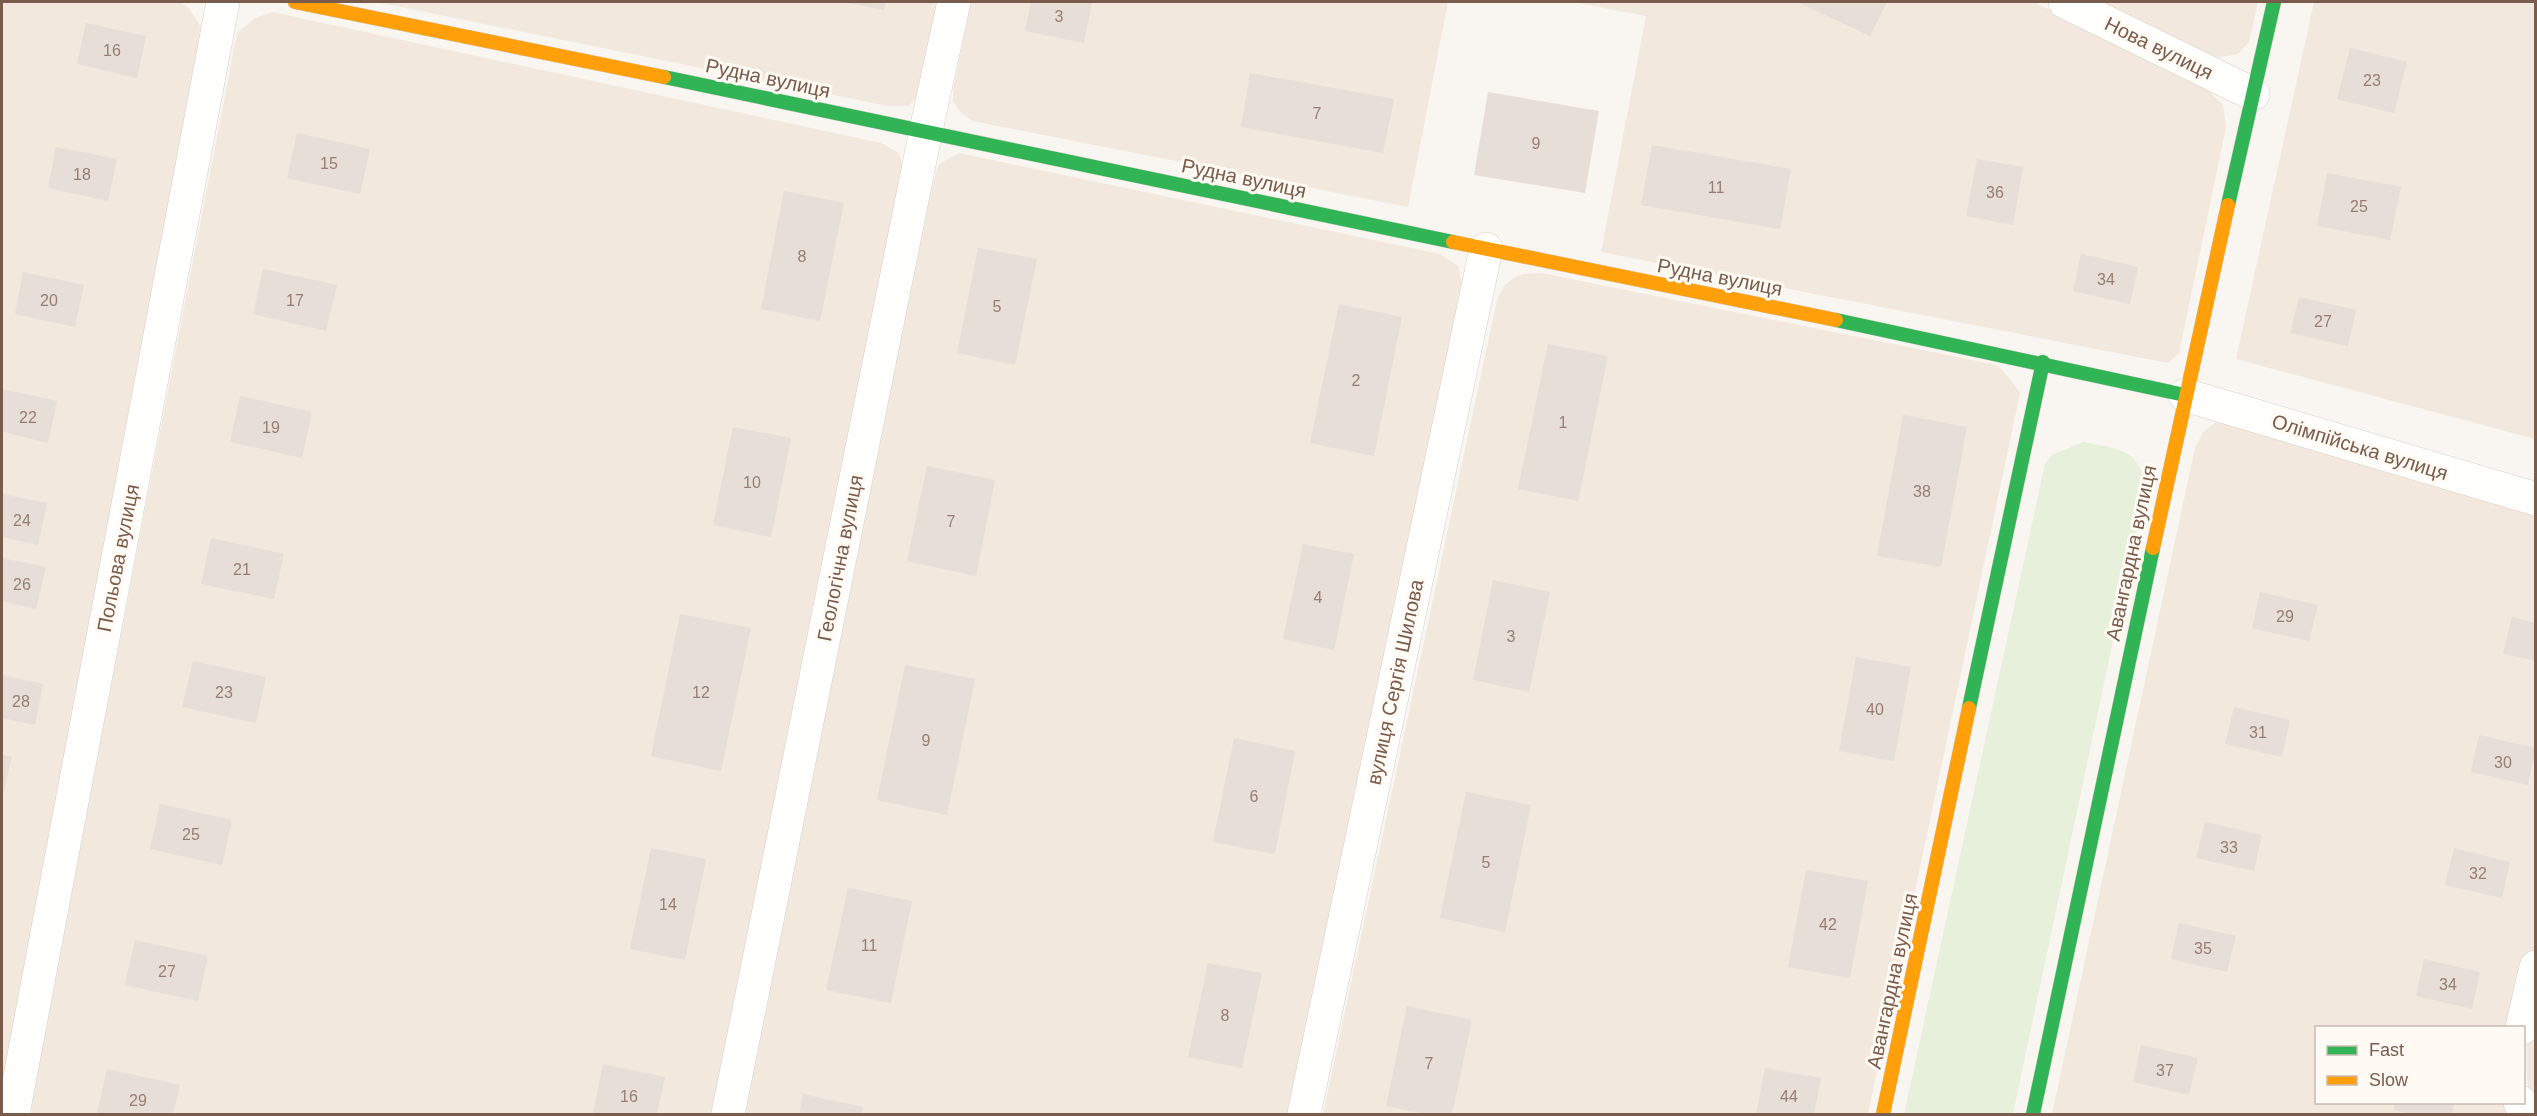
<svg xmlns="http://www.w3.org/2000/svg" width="2537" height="1116" font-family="Arial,sans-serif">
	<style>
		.residential { fill: #f2e8de }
		.green { fill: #e7f0db }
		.building { fill: #e6ded7 }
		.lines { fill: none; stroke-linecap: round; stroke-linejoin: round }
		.street-casing { stroke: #d7d1cb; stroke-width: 34 }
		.fast-casing { stroke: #d9d2cb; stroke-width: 15 }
		.slow-casing { stroke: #d9d2cb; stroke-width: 15 }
		.street { stroke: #fefefd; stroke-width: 33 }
		.fast { stroke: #30b455; stroke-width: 14 }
		.slow { stroke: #ff9f0a; stroke-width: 14 }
		.labels { text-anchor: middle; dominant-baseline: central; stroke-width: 6; stroke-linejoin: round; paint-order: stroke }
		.number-label { font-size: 16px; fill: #977e72 }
		.street-label { font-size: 20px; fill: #7a5c4d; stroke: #fffaf3 }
	</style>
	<rect width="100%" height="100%" fill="#f9f5f0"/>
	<g class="residential">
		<path d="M 2,2 L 179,2 L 188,7 L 202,29 L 2,1113 Z"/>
		<path d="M 376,2 L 939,2 L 920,92 L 909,106 L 888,106 Z"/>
		<path d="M 971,2 L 1448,2 L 1408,207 L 973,121 L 960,112 L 953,101 L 953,91 Z"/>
		<path d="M 1572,2 L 2034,2 L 2208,90 L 2223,105 L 2226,127 L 2179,353 L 2168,363 L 1601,252 L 1646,16 Z"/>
		<path d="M 2091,2 L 2258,2 L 2249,42 L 2238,54 L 2220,57 L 2197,52 Z"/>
		<path d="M 2314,2 L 2535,2 L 2535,439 L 2236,359 Z"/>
		<path d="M 272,12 L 881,143 L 899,153 L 905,174 L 713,1114 L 32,1114 L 31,1101 L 237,33 L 255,18 Z"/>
		<path d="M 959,153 L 1440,254 L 1458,266 L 1463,288 L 1289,1114 L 744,1114 L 932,186 L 939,164 Z"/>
		<path d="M 1541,273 L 1997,365 L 2011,380 L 2020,393 L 1868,1114 L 1323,1114 L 1497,300 L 1504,286 L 1513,278 L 1523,274 Z"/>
		<path d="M 2234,418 L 2535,508 L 2536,943 L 2518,1027 L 2316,1028 L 2316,1102 L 2509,1103 L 2512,1114 L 2052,1114 L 2195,448 L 2203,432 L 2216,422 Z"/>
		<path d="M 2535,1002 L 2535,1114 L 2530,1108 L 2527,1076 L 2527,1037 Z"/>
	</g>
	<path class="green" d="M 2083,442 C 2116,449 2137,447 2146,485 L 2013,1114 L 1904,1114 L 2045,464 L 2052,455 Z"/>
	<g class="building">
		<path d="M 1031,2 L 1092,2 L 1084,43 L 1025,31 Z"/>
		<path d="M 1797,2 L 1887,2 L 1870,36 Z"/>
		<path d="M 848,3 L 848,2 L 886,2 L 884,10 Z"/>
		<path d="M 86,23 L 146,36 L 137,78 L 77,64 Z"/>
		<path d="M 2350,48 L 2407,62 L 2394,113 L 2337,99 Z"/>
		<path d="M 1250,73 L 1394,99 L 1383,153 L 1241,127 Z"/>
		<path d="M 1488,92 L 1599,111 L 1585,193 L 1474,175 Z"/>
		<path d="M 297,133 L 370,149 L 360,194 L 287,178 Z"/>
		<path d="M 1652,145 L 1791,169 L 1780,229 L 1641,205 Z"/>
		<path d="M 56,147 L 117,159 L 108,201 L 48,188 Z"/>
		<path d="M 1977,159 L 2023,167 L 2013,225 L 1966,216 Z"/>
		<path d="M 2327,173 L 2401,187 L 2390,240 L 2317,226 Z"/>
		<path d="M 784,191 L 844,203 L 820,321 L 761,309 Z"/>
		<path d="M 978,248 L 1037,259 L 1015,365 L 957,353 Z"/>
		<path d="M 2081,254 L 2138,267 L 2130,304 L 2073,291 Z"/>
		<path d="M 263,269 L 337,285 L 326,331 L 253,314 Z"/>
		<path d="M 23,272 L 84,285 L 75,327 L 15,314 Z"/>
		<path d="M 2299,297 L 2356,310 L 2348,346 L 2290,333 Z"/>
		<path d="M 1339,304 L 1402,317 L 1374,456 L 1310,443 Z"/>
		<path d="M 1548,344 L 1608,356 L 1578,501 L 1518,489 Z"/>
		<path d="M 2,389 L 57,401 L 48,443 L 2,432 Z"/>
		<path d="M 240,396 L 312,412 L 302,458 L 230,442 Z"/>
		<path d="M 1903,415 L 1967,427 L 1941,567 L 1877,556 Z"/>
		<path d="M 733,427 L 791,438 L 771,537 L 713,525 Z"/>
		<path d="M 927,466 L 995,480 L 976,576 L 907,561 Z"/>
		<path d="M 2,494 L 47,503 L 38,545 L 2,537 Z"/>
		<path d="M 211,538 L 284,554 L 274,599 L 201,584 Z"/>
		<path d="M 1303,544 L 1354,554 L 1334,650 L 1283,639 Z"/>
		<path d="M 2,558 L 46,567 L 36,609 L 2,601 Z"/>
		<path d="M 1493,580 L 1550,592 L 1529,692 L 1473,680 Z"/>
		<path d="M 2260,592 L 2318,605 L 2309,641 L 2252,628 Z"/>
		<path d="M 680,614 L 751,628 L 721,771 L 651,756 Z"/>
		<path d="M 2512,617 L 2536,623 L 2536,661 L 2503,654 Z"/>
		<path d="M 1856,657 L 1911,667 L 1894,761 L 1839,751 Z"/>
		<path d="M 193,661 L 266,677 L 256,723 L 182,707 Z"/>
		<path d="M 905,665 L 975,679 L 947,815 L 877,800 Z"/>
		<path d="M 2,675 L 43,684 L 35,725 L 2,718 Z"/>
		<path d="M 2234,707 L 2290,720 L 2282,757 L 2225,744 Z"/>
		<path d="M 2479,735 L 2536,748 L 2528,785 L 2471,772 Z"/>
		<path d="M 1234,738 L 1295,751 L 1275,854 L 1213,842 Z"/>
		<path d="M 2,755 L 12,757 L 2,798 Z"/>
		<path d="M 1466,792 L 1531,805 L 1505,932 L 1440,918 Z"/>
		<path d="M 160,804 L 232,820 L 222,865 L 150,849 Z"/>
		<path d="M 2205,822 L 2262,835 L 2254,871 L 2196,858 Z"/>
		<path d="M 651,848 L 706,859 L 685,960 L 630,949 Z"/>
		<path d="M 2454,848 L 2510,862 L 2502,898 L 2445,885 Z"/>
		<path d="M 1806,870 L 1868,881 L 1850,978 L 1788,967 Z"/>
		<path d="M 848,888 L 912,901 L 891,1003 L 826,990 Z"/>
		<path d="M 2179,923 L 2236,936 L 2227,972 L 2171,959 Z"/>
		<path d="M 135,940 L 208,956 L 198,1001 L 125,985 Z"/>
		<path d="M 2424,959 L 2480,972 L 2472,1009 L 2416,996 Z"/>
		<path d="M 1208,963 L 1262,973 L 1242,1068 L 1188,1057 Z"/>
		<path d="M 1407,1006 L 1472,1020 L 1452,1114 L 1426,1114 L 1386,1106 Z"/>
		<path d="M 2141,1045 L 2198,1058 L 2189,1095 L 2133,1082 Z"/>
		<path d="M 603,1064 L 665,1077 L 657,1114 L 593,1114 Z"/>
		<path d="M 1765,1068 L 1821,1078 L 1814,1114 L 1756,1114 Z"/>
		<path d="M 107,1069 L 180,1085 L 173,1114 L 97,1114 Z"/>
		<path d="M 803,1094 L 863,1107 L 861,1114 L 799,1114 Z"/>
		<path d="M 2395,1102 L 2455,1102 L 2452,1114 L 2411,1114 L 2394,1110 Z"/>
	</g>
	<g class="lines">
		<g class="street-casing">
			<g id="street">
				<path d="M 2065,2 L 2253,94"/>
				<path d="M 2185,395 L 2536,499"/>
				<path d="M 2522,1028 L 2536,967"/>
				<path d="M 2520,1102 L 2526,1114"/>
				<path d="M 13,1114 L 223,2"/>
				<path d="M 728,1114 L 926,130 L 954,2"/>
				<path d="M 1304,1114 L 1486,249"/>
			</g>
		</g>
		<g class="fast-casing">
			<g id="fast">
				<path d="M 664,77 L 1453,242"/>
				<path d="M 2228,205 L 2274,2"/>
				<path d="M 1836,320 L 2185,395"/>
				<path d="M 1969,708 L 2043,362"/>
				<path d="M 2033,1114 L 2153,548"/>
			</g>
		</g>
		<g class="slow-casing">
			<g id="slow">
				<path d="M 295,2 L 664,77"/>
				<path d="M 1453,242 L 1836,320"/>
				<path d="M 2153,548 L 2228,205"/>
				<path d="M 1883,1114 L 1969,708"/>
			</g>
		</g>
		<use href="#street" class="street"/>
		<use href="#fast" class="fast"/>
		<use href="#slow" class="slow"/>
	</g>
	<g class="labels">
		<g class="number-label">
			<text x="1059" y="16">3</text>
			<text x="112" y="50">16</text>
			<text x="2372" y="80">23</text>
			<text x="1317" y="113">7</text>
			<text x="1536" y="143">9</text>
			<text x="329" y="163">15</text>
			<text x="82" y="174">18</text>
			<text x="1716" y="187">11</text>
			<text x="1995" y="192">36</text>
			<text x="2359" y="206">25</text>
			<text x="802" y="256">8</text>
			<text x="2106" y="279">34</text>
			<text x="49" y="300">20</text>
			<text x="295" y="300">17</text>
			<text x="997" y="306">5</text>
			<text x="2323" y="321">27</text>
			<text x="1356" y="380">2</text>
			<text x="28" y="417">22</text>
			<text x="1563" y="422">1</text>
			<text x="271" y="427">19</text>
			<text x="752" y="482">10</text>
			<text x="1922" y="491">38</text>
			<text x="22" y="520">24</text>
			<text x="951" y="521">7</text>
			<text x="242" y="569">21</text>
			<text x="22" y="584">26</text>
			<text x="1318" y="597">4</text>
			<text x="2285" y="616">29</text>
			<text x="1511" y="636">3</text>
			<text x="224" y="692">23</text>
			<text x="701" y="692">12</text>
			<text x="21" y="701">28</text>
			<text x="1875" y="709">40</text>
			<text x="2258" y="732">31</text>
			<text x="926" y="740">9</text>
			<text x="2503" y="762">30</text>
			<text x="1254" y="796">6</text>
			<text x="191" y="834">25</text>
			<text x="2229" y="847">33</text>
			<text x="1486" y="862">5</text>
			<text x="2478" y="873">32</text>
			<text x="668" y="904">14</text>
			<text x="1828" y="924">42</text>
			<text x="869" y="945">11</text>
			<text x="2203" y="948">35</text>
			<text x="167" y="971">27</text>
			<text x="2448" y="984">34</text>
			<text x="1225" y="1015">8</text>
			<text x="1429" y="1063">7</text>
			<text x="2165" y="1070">37</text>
			<text x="629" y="1096">16</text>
			<text x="1789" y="1096">44</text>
			<text x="138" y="1100">29</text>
		</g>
		<g class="street-label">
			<text transform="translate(2159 48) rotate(26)">Нова вулиця</text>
			<text transform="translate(768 78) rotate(12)">Рудна вулиця</text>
			<text transform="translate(1244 178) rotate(12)">Рудна вулиця</text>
			<text transform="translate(1720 277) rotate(11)">Рудна вулиця</text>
			<text transform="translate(2360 447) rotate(17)">Олімпійська вулиця</text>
			<text transform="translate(2131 553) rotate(-78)">Авангардна вулиця</text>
			<text transform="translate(118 558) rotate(-79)">Польова вулиця</text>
			<text transform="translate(840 558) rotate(-79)">Геологічна вулиця</text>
			<text transform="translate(1395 682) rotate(-78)">вулиця Сергія Шилова</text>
			<text transform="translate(1892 981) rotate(-78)">Авангардна вулиця</text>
		</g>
	</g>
	<rect width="2537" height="1116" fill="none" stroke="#7a5c4d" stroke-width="6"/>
	<rect x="2315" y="1026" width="210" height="78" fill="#fffaf3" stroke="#cabbb1" stroke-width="1.5"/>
	<rect x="2327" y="1046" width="30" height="9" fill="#30b455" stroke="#cabbb1" stroke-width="1.5"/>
	<text x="2369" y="1056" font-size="18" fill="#7a5c4d">Fast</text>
	<rect x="2327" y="1076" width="30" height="9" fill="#ff9f0a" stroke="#cabbb1" stroke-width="1.5"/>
	<text x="2369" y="1086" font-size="18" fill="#7a5c4d">Slow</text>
</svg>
